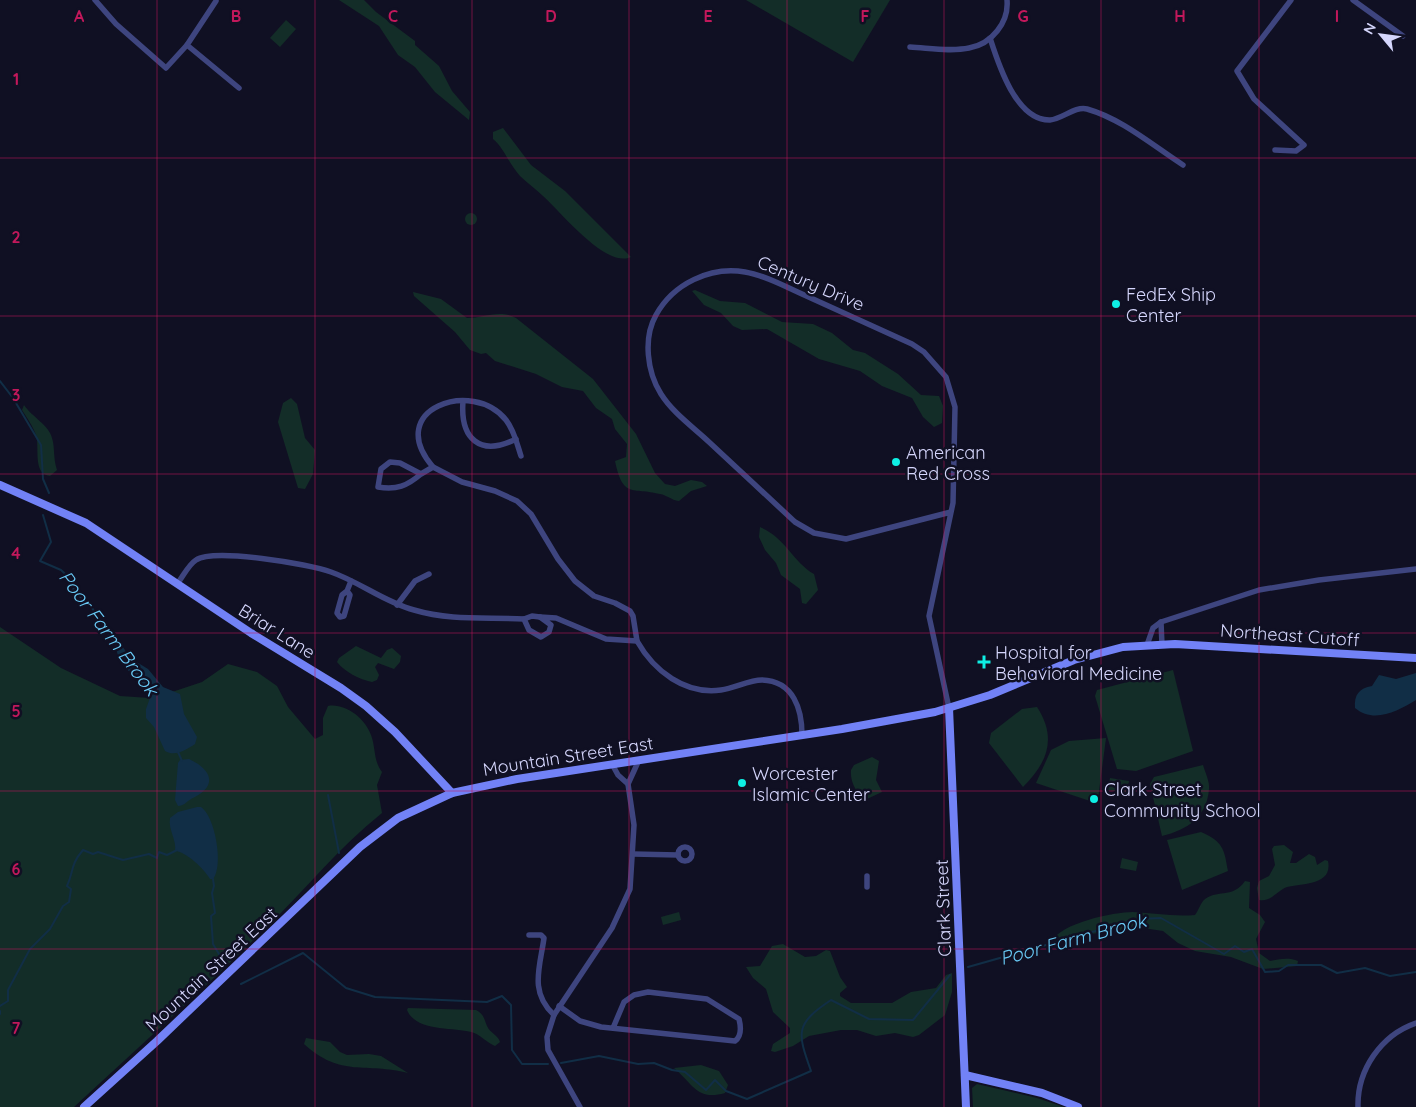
<svg xmlns="http://www.w3.org/2000/svg" width="1416" height="1107" font-family="Quicksand,sans-serif">
	<style>
		.green { fill: #132d28 }
		.water { fill: #112e46 }
		.lines { fill: none; stroke-linecap: round; stroke-linejoin: round }
		.stream { stroke: #112e46; stroke-width: 2 }
		.street { stroke: #3e457f; stroke-width: 5.5 }
		.secondary { stroke: #7282f6; stroke-width: 8 }
		.grid { fill: none; stroke: #c2185b; stroke-width: 1; stroke-opacity: 0.55 }
		.poi-dot { fill: #0eefe4; stroke: #101023; stroke-width: 2 }
		.labels { text-anchor: middle; dominant-baseline: central; stroke-width: 5; stroke-linejoin: round; paint-order: stroke }
		.street-label { font-size: 18px; fill: #d5d6fc; stroke: #101023 }
		.poi-label { font-size: 18px; fill: #d5d6fc; stroke: #101023; text-anchor: start }
		.water-label { font-size: 19px; font-style: italic; fill: #69caf6; stroke: #101023 }
		.grid-label { font-size: 16px; text-anchor: middle; font-weight: bold; fill: #c2185b; stroke: #101023; stroke-width: 5; stroke-linejoin: round; paint-order: stroke }
	</style>
	<rect width="100%" height="100%" fill="#101023"/>
	<g class="green">
		<path d="M 339,0 L 364,0 L 376,12 L 415,41 L 415,45 L 439,66 L 452,91 L 470,112 L 469,120 L 435,92 L 415,67 L 398,55 L 379,26 Z"/>
		<path d="M 746,0 L 890,0 L 853,62 Z"/>
		<path d="M 286,20 L 296,29 L 280,47 L 270,38 Z"/>
		<path d="M 503,128 L 531,165 L 565,191 L 631,257 C 606,269 560,211 543,196 C 536,189 527,183 520,176 C 509,164 504,148 493,139 L 493,132 Z"/>
		<circle cx="471" cy="219" r="6"/>
		<path d="M 695,290 L 720,301 L 745,303 L 782,322 L 813,324 L 832,333 L 853,350 L 865,353 L 898,374 L 921,395 L 939,396 L 943,406 L 942,423 L 934,427 L 923,417 L 912,398 L 882,386 L 860,371 L 819,359 L 767,329 L 742,330 L 733,326 L 721,313 L 704,305 L 692,291 Z"/>
		<path d="M 413,292 L 441,299 L 467,318 C 483,318 500,309 516,318 L 593,379 L 636,434 L 655,473 L 665,484 L 675,486 L 691,480 L 702,482 L 707,486 L 691,491 L 679,501 C 671,500 667,495 660,494 C 632,487 623,499 615,461 L 626,457 L 627,444 L 615,429 L 612,419 L 596,408 L 583,391 L 562,387 L 536,374 L 495,361 L 486,353 L 481,354 L 470,350 L 455,332 L 414,296 Z"/>
		<path d="M 291,398 L 297,404 L 305,438 L 315,450 L 313,474 L 305,489 L 298,488 L 278,422 L 283,403 Z"/>
		<path d="M 24,405 C 32,417 49,425 52,438 C 55,447 53,458 57,470 L 50,476 C 32,474 40,447 36,435 C 33,426 27,418 22,410 Z"/>
		<path d="M 760,527 C 786,538 792,561 814,574 L 818,590 L 806,604 L 802,603 L 800,589 L 781,575 L 776,563 L 765,550 L 759,537 Z"/>
		<path d="M 0,627 L 61,668 L 120,696 L 150,698 L 175,691 L 202,682 L 228,664 L 257,672 L 277,686 L 288,707 L 315,739 L 323,735 L 323,718 L 328,706 C 345,703 365,718 371,735 C 376,748 373,760 382,772 L 377,785 L 382,813 C 339,847 305,890 266,928 C 203,989 138,1048 74,1107 L 0,1107 Z"/>
		<path d="M 356,646 L 381,658 L 387,650 L 392,648 L 401,656 L 400,662 L 394,669 L 378,663 L 375,667 L 379,675 L 377,680 L 372,682 C 359,679 346,673 337,662 L 339,658 Z"/>
		<path d="M 1173,670 L 1193,751 L 1136,771 L 1117,769 L 1095,696 L 1097,690 Z"/>
		<path d="M 1037,707 C 1057,738 1048,762 1023,787 L 989,743 L 991,733 L 1022,709 Z"/>
		<path d="M 1106,738 L 1098,799 L 1090,801 L 1036,783 L 1051,750 L 1069,741 Z"/>
		<path d="M 872,757 L 879,761 L 876,780 L 882,792 L 867,799 C 856,794 850,782 851,770 L 854,765 Z"/>
		<path d="M 1203,765 C 1205,772 1210,782 1209,789 C 1207,817 1187,830 1162,836 L 1150,784 L 1154,777 Z"/>
		<path d="M 1110,778 L 1129,781 L 1127,793 L 1108,790 Z"/>
		<path d="M 1201,832 C 1223,842 1224,848 1228,871 L 1182,890 L 1167,840 Z"/>
		<path d="M 1284,845 L 1293,852 L 1290,863 L 1296,863 L 1309,854 L 1315,857 L 1317,865 L 1325,860 L 1328,861 C 1333,886 1301,883 1287,887 C 1276,891 1272,902 1259,900 L 1257,888 L 1259,881 L 1269,876 L 1275,865 L 1272,849 L 1274,846 Z"/>
		<path d="M 1122,858 L 1138,862 L 1136,871 L 1120,868 Z"/>
		<path d="M 1245,881 L 1250,882 L 1249,908 L 1260,915 L 1265,922 L 1256,939 L 1259,953 L 1270,961 C 1279,959 1289,957 1298,961 L 1297,966 L 1263,969 L 1231,957 L 1195,951 L 1178,943 L 1163,931 L 1143,928 L 1090,934 L 1051,942 C 1061,923 1113,912 1133,912 C 1154,913 1174,917 1195,915 C 1198,911 1200,905 1203,901 C 1216,888 1232,900 1245,881 Z"/>
		<path d="M 679,912 L 681,920 L 663,925 L 661,917 Z"/>
		<path d="M 783,944 L 805,957 L 816,956 L 826,950 L 830,951 L 840,977 L 847,987 L 840,993 L 840,996 L 851,1003 L 892,1003 L 911,992 L 936,988 L 946,975 L 952,973 L 952,992 L 945,1015 L 919,1035 L 913,1037 L 895,1033 L 876,1036 L 857,1030 L 841,1030 L 809,1036 L 793,1046 L 775,1052 L 771,1051 L 773,1044 L 790,1033 L 790,1028 L 773,1012 L 766,989 L 753,978 L 746,967 L 760,966 L 772,946 Z"/>
		<path d="M 408,1008 L 476,1010 C 484,1014 484,1019 487,1026 C 490,1033 498,1035 500,1042 L 495,1046 C 487,1043 480,1034 471,1032 C 453,1027 416,1032 407,1010 Z"/>
		<path d="M 306,1038 L 330,1042 L 340,1052 L 347,1055 L 369,1054 L 381,1056 L 408,1073 C 366,1062 341,1078 304,1044 Z"/>
		<path d="M 701,1065 L 719,1071 L 728,1085 L 725,1093 C 697,1101 693,1084 674,1068 Z"/>
		<path d="M 977,1084 L 1037,1098 L 1064,1107 L 973,1107 L 972,1088 Z"/>
	</g>
	<g class="water">
		<path d="M 113,639 L 119,641 L 130,658 L 148,669 L 163,687 L 180,694 L 184,714 L 197,737 L 195,744 C 186,750 175,757 165,751 L 154,727 L 146,718 L 146,709 L 150,698 L 148,691 L 120,662 Z"/>
		<path d="M 1416,673 L 1416,700 C 1398,711 1374,724 1355,708 C 1354,695 1359,688 1372,686 L 1379,675 L 1396,679 Z"/>
		<path d="M 189,759 C 213,770 218,787 191,799 C 186,802 184,806 178,806 L 175,800 L 178,763 L 180,760 Z"/>
		<path d="M 197,807 L 201,807 C 215,816 224,866 213,879 L 210,879 C 204,869 187,852 175,851 C 177,840 168,830 170,818 L 178,812 Z"/>
	</g>
	<g class="lines">
		<g class="stream">
			<path d="M 0,381 L 13,398 L 41,445 L 43,479 L 49,493"/>
			<path d="M 43,515 L 51,542 L 40,561 L 61,570 L 78,586 L 72,590 L 90,605 L 114,641"/>
			<path d="M 178,752 L 182,761"/>
			<path d="M 328,795 L 339,853"/>
			<path d="M 213,879 L 214,886 L 212,893 L 215,913 L 211,916 L 213,944 L 225,964"/>
			<path d="M 968,967 L 1138,919 L 1161,918 L 1224,954 L 1235,946 L 1244,952 L 1252,949 L 1265,972 L 1279,971 L 1288,965 L 1321,965 L 1337,973 L 1365,968 L 1390,976 L 1416,972"/>
			<path d="M 241,984 L 303,953 L 346,988 L 375,997 L 487,1002 L 502,996 L 511,1005 L 512,1050 L 522,1064 L 548,1064"/>
			<path d="M 0,1006 L 8,1001 L 8,990 L 30,949 L 50,929 L 63,906 L 69,902 L 71,889 L 67,886 C 74,871 70,865 83,850 L 93,854 L 98,852 L 123,860 L 149,854 L 157,858 L 159,852 L 167,855 L 177,850"/>
			<path d="M 0,1011 L 0,1014"/>
			<path d="M 561,1063 L 599,1056 L 638,1064 L 654,1063 L 672,1070 L 685,1072 L 706,1090 L 715,1080 L 726,1091 L 747,1099 L 811,1071 C 797,1032 795,1024 831,1000 L 869,1019 L 913,1020 L 950,975"/>
		</g>
		<g class="street">
			<path d="M 95,0 L 116,24 L 166,68 L 187,45"/>
			<path d="M 1353,0 L 1403,36"/>
			<path d="M 216,1 L 187,45 L 239,88"/>
			<path d="M 990,38 C 998,63 1016,121 1050,120 C 1062,119 1075,106 1087,109 C 1122,119 1152,145 1183,165"/>
			<path d="M 910,47 C 929,48 951,52 969,48 C 992,44 1009,22 1007,0"/>
			<path d="M 1275,150 L 1296,151 L 1304,145 L 1254,99 L 1237,71 L 1291,0"/>
			<path d="M 463,401 C 460,439 480,457 516,439"/>
			<path d="M 421,474 C 407,486 397,490 378,487 L 381,469 L 390,462 L 400,463 L 421,474 L 433,467 C 383,409 473,378 506,420 C 514,430 517,444 521,456"/>
			<path d="M 177,584 C 183,577 188,565 196,560 C 214,548 309,564 331,572 C 360,582 384,602 414,610 C 451,621 486,617 524,619 L 529,630 L 541,637 L 549,632 L 551,625 L 540,617 L 556,618 L 606,639 L 637,641 L 633,616 L 630,611 L 615,603 L 594,596 L 575,581 L 558,559 L 531,514 L 517,501 L 495,491 L 462,482 L 433,467"/>
			<path d="M 347,591 L 350,595 L 344,616 L 340,617 L 337,613 L 342,595 L 347,591 L 351,581"/>
			<path d="M 397,605 L 415,581 L 429,574"/>
			<path d="M 524,619 L 532,616 L 540,617"/>
			<path d="M 1161,622 L 1162,645"/>
			<path d="M 637,641 C 654,671 685,695 721,690 C 735,688 749,680 762,680 C 794,681 802,710 802,735"/>
			<path d="M 1147,645 L 1153,628 L 1161,622 L 1259,590 L 1319,580 L 1416,569"/>
			<path d="M 949,708 L 929,616 L 953,503 L 955,407 L 946,377 L 924,352 L 912,344 C 875,327 838,310 802,294 C 784,286 764,275 745,272 C 710,266 673,284 656,315 C 643,338 647,372 661,394 C 673,413 693,427 709,442 C 738,469 766,495 795,522 L 814,533 L 846,539 L 951,512"/>
			<path d="M 612,764 L 618,775 L 628,784"/>
			<circle cx="685" cy="854" r="7"/>
			<path d="M 633,854 L 678,855"/>
			<path d="M 867,876 L 867,887"/>
			<path d="M 529,935 L 541,935 L 544,938 C 540,967 529,992 554,1015"/>
			<path d="M 559,1006 L 580,1021 L 601,1027 L 735,1041 C 742,1036 741,1027 739,1019 L 707,999 L 648,992 L 634,995 L 624,1002 L 613,1028"/>
			<path d="M 580,1107 L 548,1050 L 547,1037 L 554,1015 L 612,928 L 630,889 L 634,825 L 628,784 L 639,760"/>
			<path d="M 1358,1107 C 1357,1070 1381,1035 1416,1023"/>
		</g>
		<g class="secondary">
			<path d="M 0,485 L 86,523 L 251,633 L 341,688 L 366,706 L 395,732 L 452,793"/>
			<path d="M 949,708 L 966,1107"/>
			<path d="M 965,1075 L 1042,1093 L 1078,1107"/>
			<path d="M 84,1107 L 157,1041 L 360,847 L 398,818 L 452,793 L 517,779 L 842,729 L 935,712 L 990,695 L 1074,660 L 1123,647 L 1175,644 L 1416,658"/>
		</g>
	</g>
	<path class="grid" d="M 157,0 L 157,1107M 315,0 L 315,1107M 472,0 L 472,1107M 629,0 L 629,1107M 787,0 L 787,1107M 944,0 L 944,1107M 1101,0 L 1101,1107M 1259,0 L 1259,1107M 0,158 L 1416,158M 0,316 L 1416,316M 0,474 L 1416,474M 0,633 L 1416,633M 0,791 L 1416,791M 0,949 L 1416,949"/>
	<g class="poi-dot">
		<circle cx="1116" cy="304" r="5"/>
		<circle cx="896" cy="462" r="5"/>
		<path d="M981.5 654.5h5v5h5v5h-5v5h-5v-5h-5v-5h5z"/>
		<circle cx="742" cy="783" r="5"/>
		<circle cx="1094" cy="799" r="5"/>
	</g>
	<g class="labels">
		<g class="street-label">
			<text transform="translate(811 283) rotate(23)">Century Drive</text>
			<text transform="translate(277 631) rotate(32)">Briar Lane</text>
			<text transform="translate(1290 635) rotate(4)">Northeast Cutoff</text>
			<text transform="translate(568 756) rotate(-9)">Mountain Street East</text>
			<text transform="translate(943 908) rotate(-92)">Clark Street</text>
			<text transform="translate(211 969) rotate(-43)">Mountain Street East</text>
		</g>
		<g class="poi-label">
			<text x="1126" y="294">FedEx Ship<tspan x="1126" dy="21">Center</tspan></text>
			<text x="906" y="452">American<tspan x="906" dy="21">Red Cross</tspan></text>
			<text x="995" y="652">Hospital for<tspan x="995" dy="21">Behavioral Medicine</tspan></text>
			<text x="752" y="773">Worcester<tspan x="752" dy="21">Islamic Center</tspan></text>
			<text x="1104" y="789">Clark Street<tspan x="1104" dy="21">Community School</tspan></text>
		</g>
		<g class="water-label">
			<text transform="translate(109 633) rotate(53)">Poor Farm Brook</text>
			<text transform="translate(1073 939) rotate(-15)">Poor Farm Brook</text>
		</g>
	</g>
	<g class="grid-label">
		<text x="79" y="22">A</text>
		<text x="236" y="22">B</text>
		<text x="393" y="22">C</text>
		<text x="551" y="22">D</text>
		<text x="708" y="22">E</text>
		<text x="865" y="22">F</text>
		<text x="1023" y="22">G</text>
		<text x="1180" y="22">H</text>
		<text x="1337" y="22">I</text>
		<text x="16" y="85">1</text>
		<text x="16" y="243">2</text>
		<text x="16" y="401">3</text>
		<text x="16" y="559">4</text>
		<text x="16" y="717">5</text>
		<text x="16" y="875">6</text>
		<text x="16" y="1034">7</text>
	</g>
	<g transform="translate(1381 35) rotate(299)" stroke="#101023" stroke-width="4" paint-order="stroke">
	<path d="M0-4L9 19L0 12L-9 19Z" fill="#d5d6fc"/>
	<text y="-8" font-size="14" font-weight="bold" text-anchor="middle" fill="#d5d6fc">N</text>
	</g>
</svg>
